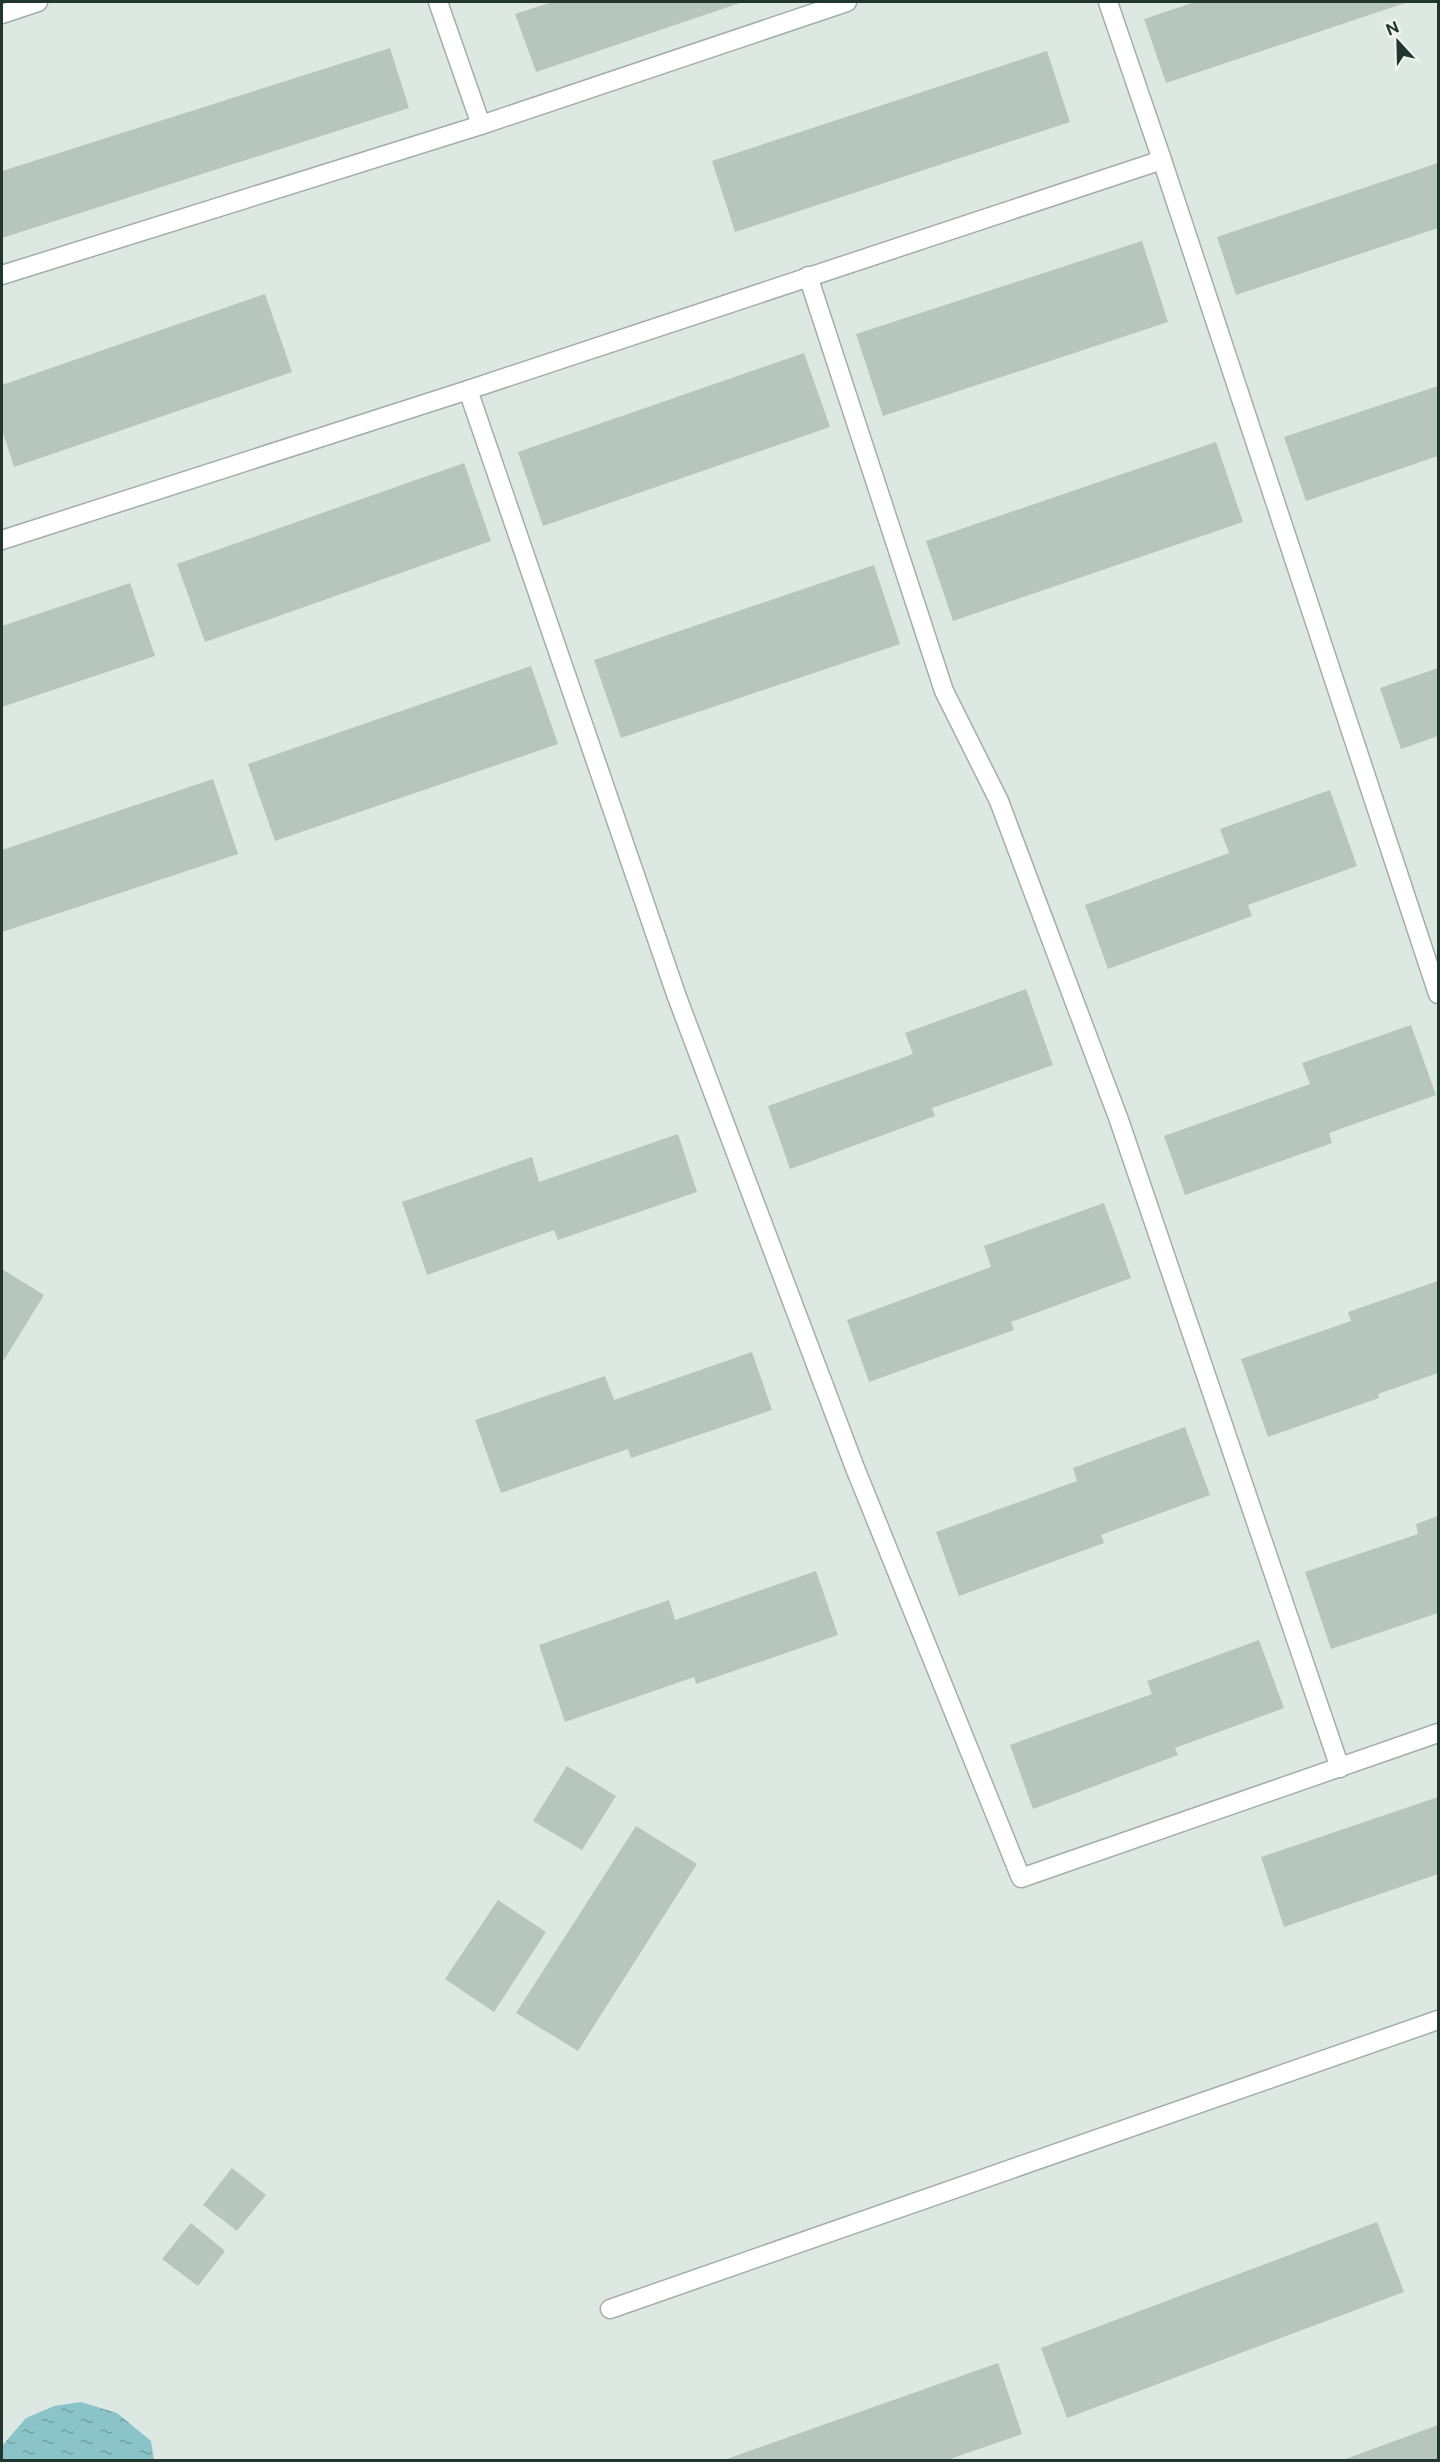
<svg xmlns="http://www.w3.org/2000/svg" width="1440" height="2462" font-family="'Public Sans',sans-serif">
	<style>
		.water { fill: url(#water-ripples) }
		.building { fill: #b7c5bf }
		.lines { fill: none; stroke-linecap: round; stroke-linejoin: round }
		.minor-casing { stroke: #a2afa9; stroke-width: 21 }
		.minor { stroke: #fff; stroke-width: 18 }
	</style>
	<defs>
		<pattern id="water-ripples" width="26" height="14" patternUnits="userSpaceOnUse" patternTransform="scale(1.5)"><rect width="26" height="14" fill="#8bc4c8"/><path d="M2 4q2-2 4 0t4 0M15 11q2-2 4 0t4 0" fill="none" stroke="#71a0a3"/></pattern>
	</defs>
	<rect width="100%" height="100%" fill="#dee8e3"/>
	<path class="water" d="M 81,2402 L 117,2413 L 151,2441 L 154,2460 L 2,2460 L 2,2446 L 26,2418 L 54,2406 Z"/>
	<g class="building">
		<path d="M 552,2 L 743,2 L 536,72 L 515,14 Z"/>
		<path d="M 1195,2 L 1408,2 L 1166,83 L 1144,19 Z"/>
		<path d="M 390,48 L 409,108 L 2,238 L 2,171 Z"/>
		<path d="M 1047,51 L 1070,122 L 735,232 L 712,161 Z"/>
		<path d="M 1438,163 L 1438,228 L 1236,295 L 1217,237 Z"/>
		<path d="M 1142,241 L 1168,322 L 883,416 L 856,334 Z"/>
		<path d="M 265,294 L 292,372 L 14,467 L 2,430 L 2,385 Z"/>
		<path d="M 804,353 L 830,427 L 543,526 L 518,452 Z"/>
		<path d="M 1438,386 L 1438,456 L 1306,501 L 1284,437 Z"/>
		<path d="M 1216,442 L 1243,522 L 953,621 L 926,541 Z"/>
		<path d="M 464,463 L 491,541 L 205,642 L 177,564 Z"/>
		<path d="M 874,565 L 900,644 L 621,738 L 594,660 Z"/>
		<path d="M 130,583 L 155,656 L 2,707 L 2,626 Z"/>
		<path d="M 531,666 L 558,744 L 275,841 L 248,764 Z"/>
		<path d="M 1438,668 L 1438,736 L 1401,749 L 1380,688 Z"/>
		<path d="M 213,779 L 238,854 L 2,932 L 2,850 Z"/>
		<path d="M 1330,790 L 1357,866 L 1248,905 L 1252,916 L 1108,969 L 1085,905 L 1229,853 L 1220,829 Z"/>
		<path d="M 1026,989 L 1053,1065 L 932,1108 L 935,1116 L 790,1169 L 768,1106 L 913,1054 L 905,1033 Z"/>
		<path d="M 1411,1025 L 1436,1095 L 1329,1133 L 1332,1143 L 1185,1195 L 1164,1136 L 1310,1084 L 1302,1063 Z"/>
		<path d="M 678,1134 L 697,1192 L 558,1240 L 554,1230 L 427,1275 L 402,1202 L 532,1157 L 539,1182 Z"/>
		<path d="M 1104,1203 L 1131,1278 L 1011,1322 L 1014,1330 L 869,1382 L 847,1320 L 991,1267 L 984,1246 Z"/>
		<path d="M 2,1269 L 44,1295 L 4,1360 L 2,1358 Z"/>
		<path d="M 1438,1281 L 1438,1373 L 1378,1394 L 1379,1398 L 1268,1437 L 1241,1359 L 1351,1321 L 1348,1312 Z"/>
		<path d="M 752,1352 L 772,1410 L 631,1458 L 628,1449 L 501,1493 L 475,1420 L 605,1376 L 614,1400 Z"/>
		<path d="M 1185,1427 L 1210,1495 L 1101,1535 L 1104,1543 L 959,1596 L 936,1532 L 1077,1481 L 1073,1468 Z"/>
		<path d="M 1438,1516 L 1438,1613 L 1331,1649 L 1305,1572 L 1418,1534 L 1416,1524 Z"/>
		<path d="M 816,1571 L 838,1635 L 696,1684 L 694,1677 L 565,1722 L 539,1645 L 669,1600 L 675,1620 Z"/>
		<path d="M 1259,1640 L 1284,1708 L 1175,1748 L 1178,1755 L 1033,1809 L 1010,1745 L 1152,1694 L 1147,1681 Z"/>
		<path d="M 567,1766 L 616,1796 L 582,1850 L 533,1821 Z"/>
		<path d="M 1438,1797 L 1438,1874 L 1284,1927 L 1261,1857 Z"/>
		<path d="M 636,1826 L 697,1864 L 578,2051 L 516,2013 Z"/>
		<path d="M 498,1900 L 546,1932 L 494,2012 L 445,1979 Z"/>
		<path d="M 232,2168 L 266,2195 L 237,2231 L 203,2205 Z"/>
		<path d="M 1377,2222 L 1404,2292 L 1067,2418 L 1041,2348 Z"/>
		<path d="M 191,2223 L 225,2251 L 198,2286 L 162,2259 Z"/>
		<path d="M 998,2363 L 1022,2434 L 947,2460 L 724,2460 Z"/>
		<path d="M 1438,2425 L 1438,2460 L 1343,2460 Z"/>
	</g>
	<g class="lines">
		<g class="minor-casing">
			<g id="minor">
				<path d="M 438,2 L 481,125"/>
				<path d="M 2,14 L 38,2"/>
				<path d="M 1162,160 L 1438,994"/>
				<path d="M 2,275 L 481,125 L 847,2"/>
				<path d="M 808,276 L 944,691 L 999,801 L 1119,1120 L 1340,1768"/>
				<path d="M 468,390 L 1162,160 L 1108,2"/>
				<path d="M 2,540 L 468,390 L 677,997 L 855,1468 L 1021,1878 L 1438,1733"/>
				<path d="M 610,2309 L 1438,2020"/>
			</g>
		</g>
		<use href="#minor" class="minor"/>
	</g>
	<rect width="1440" height="2462" fill="none" stroke="#21362f" stroke-width="6"/>
	<g transform="translate(1398 42) rotate(338)" stroke="#eef5f1" stroke-width="4.5" paint-order="stroke">
	<path d="M0-4.5L10 22L0 15L-10 22Z" fill="#21362f"/>
	<text y="-9" font-size="16" font-weight="bold" text-anchor="middle" fill="#21362f">N</text>
	</g>
</svg>
